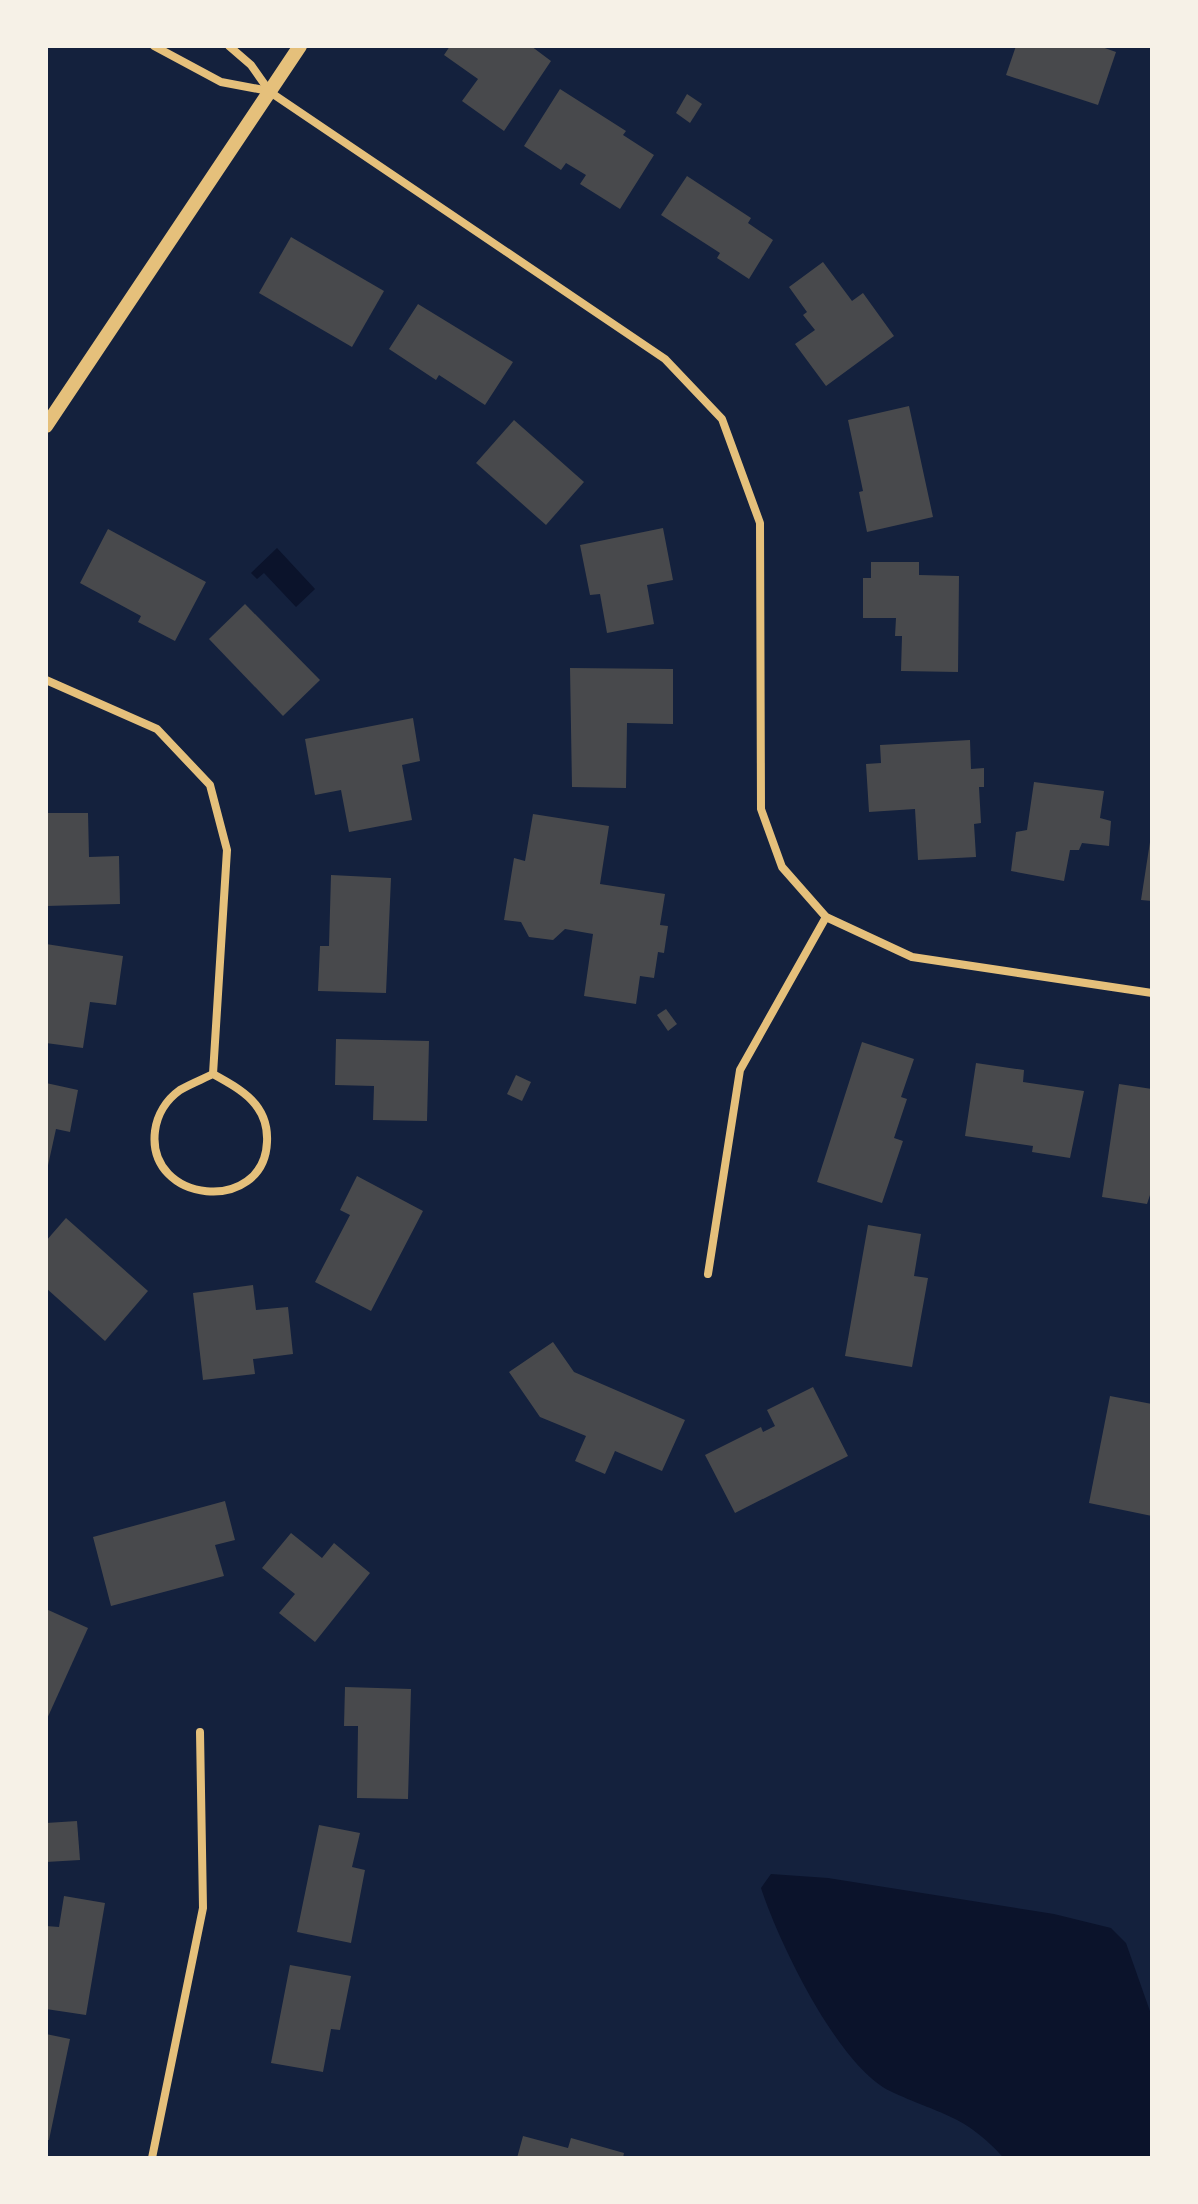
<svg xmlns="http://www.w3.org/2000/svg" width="1198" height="2204" font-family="Ubuntu,sans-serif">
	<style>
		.water { fill: #0b132b }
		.building { fill: #48494c }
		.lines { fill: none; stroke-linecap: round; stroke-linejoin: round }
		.minor { stroke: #e5c07b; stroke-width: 8 }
		.tertiary { stroke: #e5c07b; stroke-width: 14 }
	</style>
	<rect width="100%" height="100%" fill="#14213d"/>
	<g class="water">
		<path d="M 277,548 L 315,589 L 296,607 L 264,573 L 257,579 L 251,573 Z"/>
		<path d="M 771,1874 L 828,1878 L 1054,1914 L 1111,1928 L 1126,1943 L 1152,2017 L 1152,2158 L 1004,2158 C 963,2113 940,2115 890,2091 C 838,2066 778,1941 761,1888 Z"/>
	</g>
	<g class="building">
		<path d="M 450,46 L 531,46 L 551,61 L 504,131 L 462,101 L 478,79 L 444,55 Z"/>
		<path d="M 1016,46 L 1099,46 L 1116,52 L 1098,105 L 1006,75 Z"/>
		<path d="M 560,89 L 626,131 L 623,135 L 654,155 L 620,209 L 580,184 L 586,175 L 566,163 L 561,170 L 524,146 Z"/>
		<path d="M 687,94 L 702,104 L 690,123 L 676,113 Z"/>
		<path d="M 687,176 L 751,218 L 748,223 L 773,240 L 749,279 L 717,258 L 720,253 L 661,215 Z"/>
		<path d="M 291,237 L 384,291 L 352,347 L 259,293 Z"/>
		<path d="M 823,262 L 852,301 L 863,293 L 894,336 L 826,386 L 795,344 L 815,330 L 803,315 L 807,312 L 789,287 Z"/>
		<path d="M 418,304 L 513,362 L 485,405 L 439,375 L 436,380 L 389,349 Z"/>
		<path d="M 909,406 L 933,517 L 867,532 L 859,492 L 863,491 L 848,420 Z"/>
		<path d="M 514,420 L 584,482 L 546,525 L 476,463 Z"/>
		<path d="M 663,528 L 673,580 L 647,585 L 654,624 L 607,633 L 600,594 L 590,595 L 580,545 Z"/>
		<path d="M 108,529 L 206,582 L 175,641 L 138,622 L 141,616 L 80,583 Z"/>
		<path d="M 871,562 L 919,562 L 919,575 L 959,576 L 958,672 L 901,671 L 902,636 L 895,636 L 896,618 L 863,618 L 863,578 L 871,578 Z"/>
		<path d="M 245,604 L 320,680 L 283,716 L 209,639 Z"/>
		<path d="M 570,668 L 673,669 L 673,724 L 627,723 L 626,788 L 572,787 Z"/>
		<path d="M 413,718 L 420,761 L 402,765 L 412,820 L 349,832 L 341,790 L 315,795 L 305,739 Z"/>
		<path d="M 970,740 L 971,769 L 984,768 L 984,787 L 979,787 L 981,823 L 974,824 L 976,857 L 918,860 L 915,809 L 869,812 L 866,764 L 881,763 L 880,745 Z"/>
		<path d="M 1034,782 L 1104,791 L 1100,818 L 1111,821 L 1109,846 L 1082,843 L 1079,850 L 1070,850 L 1064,881 L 1011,871 L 1016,832 L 1027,830 Z"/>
		<path d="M 46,813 L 88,813 L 89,857 L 119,856 L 120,904 L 46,906 Z"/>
		<path d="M 533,814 L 609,826 L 600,884 L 665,894 L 660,925 L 668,926 L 664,953 L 658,952 L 654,978 L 640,976 L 636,1004 L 584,996 L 593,934 L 565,929 L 553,940 L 529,937 L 521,922 L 504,920 L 514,858 L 525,861 Z"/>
		<path d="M 1150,842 L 1152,842 L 1152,901 L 1141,900 Z"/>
		<path d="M 331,875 L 391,878 L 386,993 L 318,991 L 320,946 L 329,946 Z"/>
		<path d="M 46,944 L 123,956 L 116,1005 L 90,1002 L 83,1048 L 46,1043 Z"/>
		<path d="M 666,1009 L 677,1024 L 668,1031 L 657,1015 Z"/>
		<path d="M 336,1039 L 429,1041 L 427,1121 L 373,1120 L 374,1086 L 335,1085 Z"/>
		<path d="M 862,1042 L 914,1059 L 901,1097 L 907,1099 L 894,1138 L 903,1141 L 882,1203 L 817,1182 Z"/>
		<path d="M 976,1063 L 1024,1070 L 1023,1082 L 1084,1091 L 1070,1158 L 1032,1152 L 1033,1146 L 965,1136 Z"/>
		<path d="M 516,1075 L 531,1082 L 522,1101 L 507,1094 Z"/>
		<path d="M 46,1083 L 78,1090 L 70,1132 L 56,1129 L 47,1170 Z"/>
		<path d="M 1119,1084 L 1152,1089 L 1152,1189 L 1147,1204 L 1102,1197 Z"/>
		<path d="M 357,1176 L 423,1211 L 371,1311 L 315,1282 L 350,1215 L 340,1210 Z"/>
		<path d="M 66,1218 L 148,1291 L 105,1341 L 46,1288 L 46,1241 Z"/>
		<path d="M 868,1225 L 921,1234 L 914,1276 L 928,1278 L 912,1367 L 845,1356 Z"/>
		<path d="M 253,1285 L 256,1310 L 288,1307 L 293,1354 L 253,1359 L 255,1374 L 203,1380 L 193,1293 Z"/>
		<path d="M 553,1342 L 574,1372 L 685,1420 L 662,1471 L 615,1451 L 605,1474 L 575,1461 L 586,1436 L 540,1417 L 509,1372 Z"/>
		<path d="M 813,1387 L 848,1456 L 735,1513 L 705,1455 L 761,1427 L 763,1432 L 775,1426 L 767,1410 Z"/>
		<path d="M 1110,1396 L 1152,1404 L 1152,1516 L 1089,1503 Z"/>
		<path d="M 225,1501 L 235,1540 L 215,1545 L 224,1576 L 111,1606 L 93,1537 Z"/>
		<path d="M 291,1533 L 322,1558 L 334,1543 L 370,1573 L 315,1642 L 279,1613 L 295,1594 L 262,1568 Z"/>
		<path d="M 46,1609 L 88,1628 L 46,1721 Z"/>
		<path d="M 345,1687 L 411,1689 L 408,1799 L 357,1798 L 358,1726 L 344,1726 Z"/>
		<path d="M 77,1821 L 80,1860 L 46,1862 L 46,1823 Z"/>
		<path d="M 319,1825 L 360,1833 L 352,1867 L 365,1870 L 351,1943 L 297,1932 Z"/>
		<path d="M 64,1896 L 105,1903 L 86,2015 L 46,2009 L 46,1926 L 59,1927 Z"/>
		<path d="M 290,1965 L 351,1976 L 340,2030 L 331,2029 L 323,2072 L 271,2063 Z"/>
		<path d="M 46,2034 L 70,2039 L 49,2140 L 46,2140 Z"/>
		<path d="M 523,2136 L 568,2148 L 571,2138 L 624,2153 L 623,2158 L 517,2158 Z"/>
	</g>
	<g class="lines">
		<g class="minor">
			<path d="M 154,46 L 221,82 L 269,91"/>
			<path d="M 229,46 L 251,65 L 270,92 L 665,359 L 722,419 L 760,523 L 761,809 L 782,867 L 826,917 L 912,957 L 1152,993"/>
			<path d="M 46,680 L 157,729 L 210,785 L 227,850 L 213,1074"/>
			<path d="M 213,1074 C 242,1090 269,1105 267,1142 C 264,1215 146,1204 155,1131 C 157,1115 166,1100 180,1090 C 190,1084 203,1079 213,1074 Z"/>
			<path d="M 708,1274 L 740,1070 L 826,917"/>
			<path d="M 152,2158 L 203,1908 L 200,1732"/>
		</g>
		<path class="tertiary" d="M 46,426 L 300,46"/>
	</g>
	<rect width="1198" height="2204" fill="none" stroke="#f6f1e7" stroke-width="96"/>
</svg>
